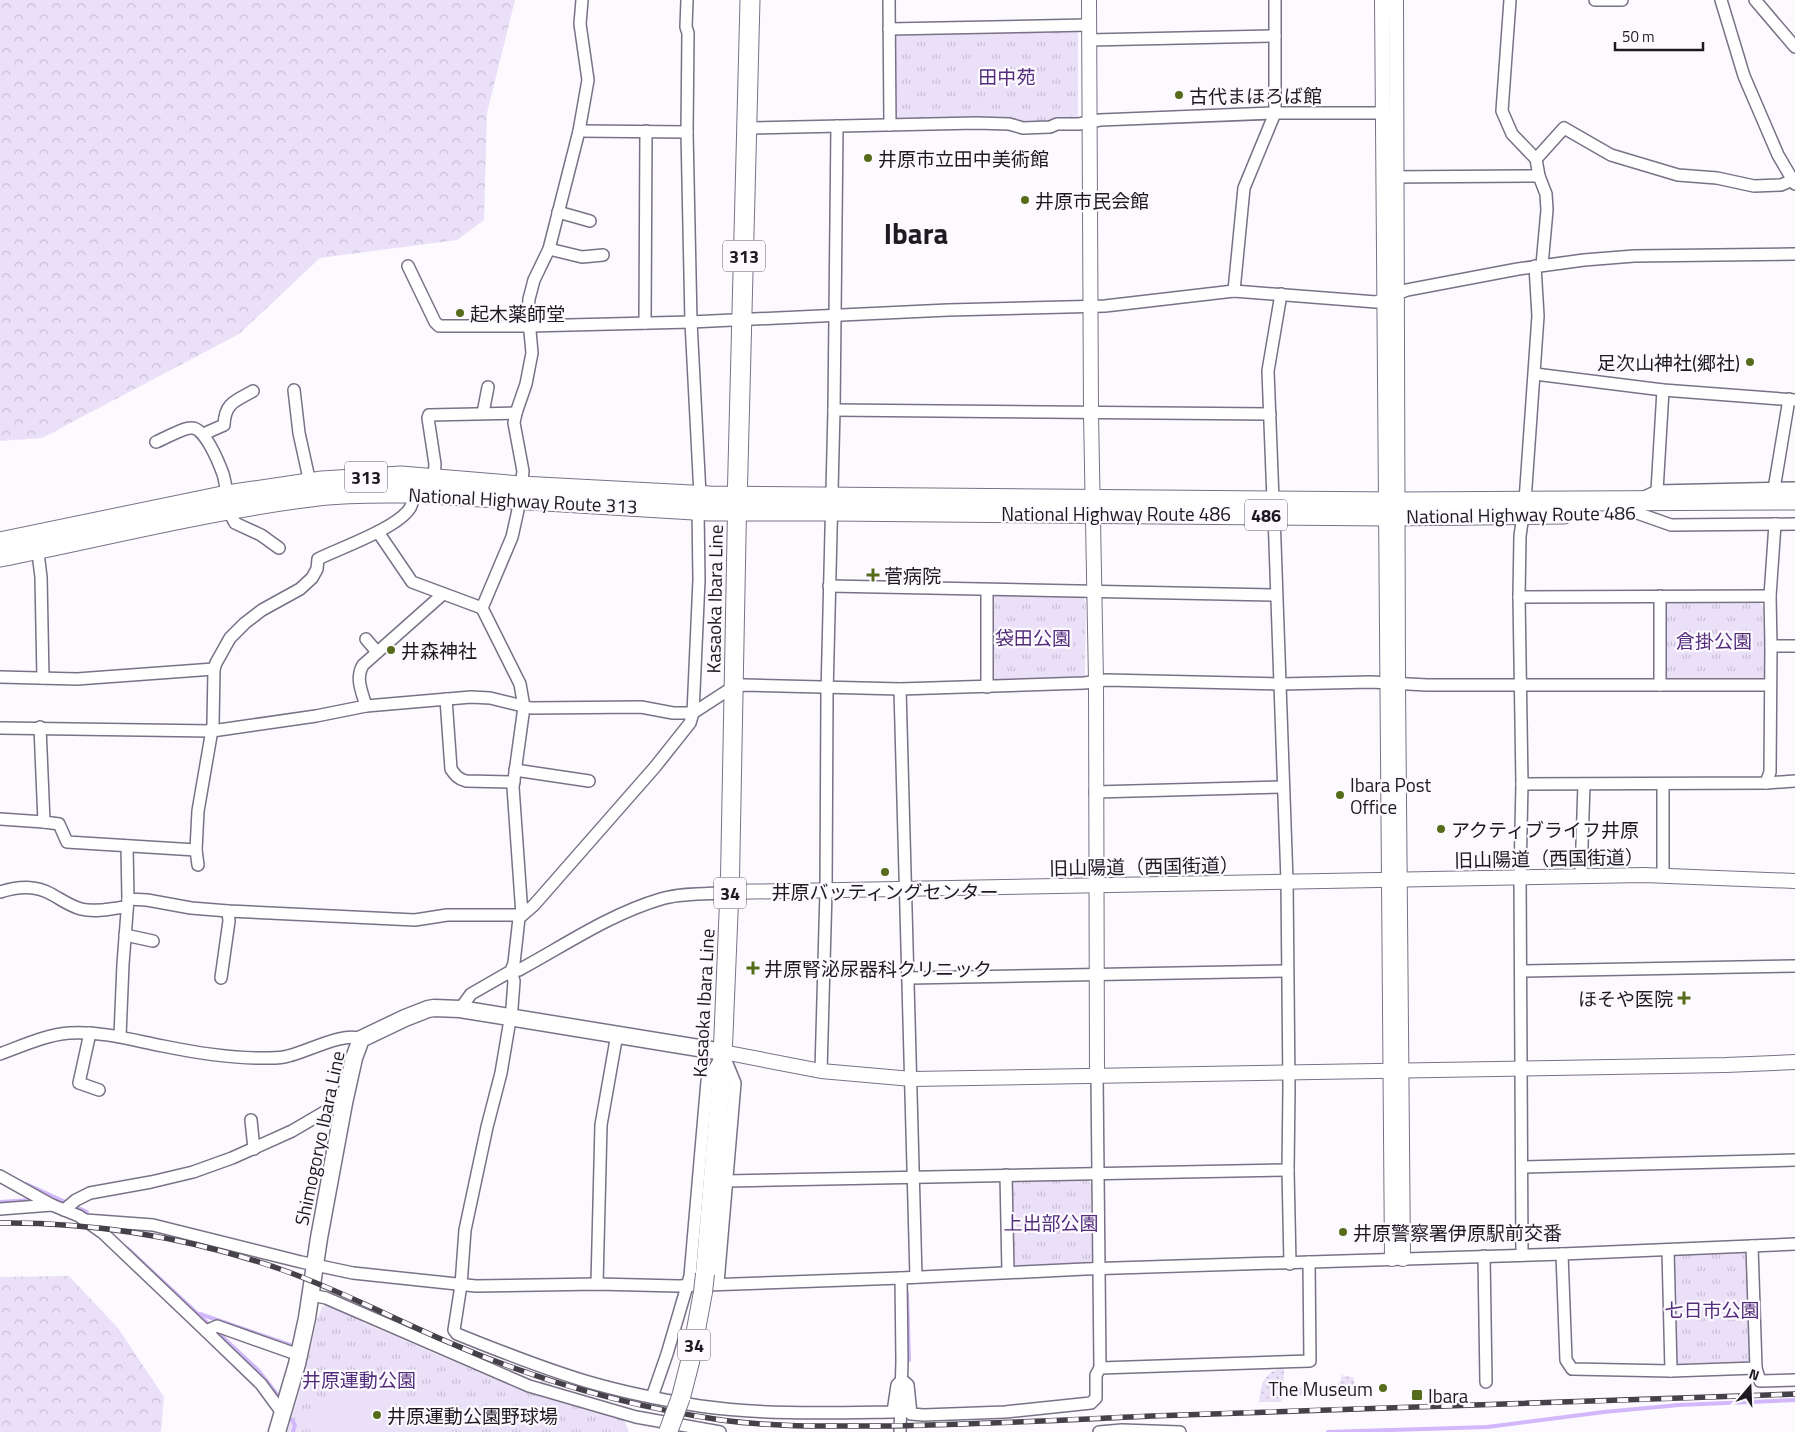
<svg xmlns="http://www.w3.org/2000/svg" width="1795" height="1432" font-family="'Titillium Web','Noto Sans JP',sans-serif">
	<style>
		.grass { fill: url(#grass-dots) }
		.forest { fill: url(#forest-crowns) }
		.park { fill: url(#park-tufts) }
		.pitch { fill: #eae1f9 }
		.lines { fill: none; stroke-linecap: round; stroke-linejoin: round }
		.stream { stroke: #d2b7fb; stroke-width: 4 }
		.minor-tunnel { stroke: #dbd8de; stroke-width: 11; stroke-dasharray: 11 5.5; stroke-linecap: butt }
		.minor-casing { stroke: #797186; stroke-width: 14 }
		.tertiary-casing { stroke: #797186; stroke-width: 16 }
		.secondary-casing { stroke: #797186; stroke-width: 19 }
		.primary-casing { stroke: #797186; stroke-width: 20 }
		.trunk-casing { stroke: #797186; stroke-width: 21 }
		.minor { stroke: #fff; stroke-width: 11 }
		.tertiary { stroke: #fff; stroke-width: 14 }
		.secondary { stroke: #fff; stroke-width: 16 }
		.primary { stroke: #fff; stroke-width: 18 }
		.trunk { stroke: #fff; stroke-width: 19 }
		.rail-casing { stroke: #444148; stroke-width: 5.5 }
		.rail { stroke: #fcfaff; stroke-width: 4; stroke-dasharray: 11; stroke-linecap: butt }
		.primary-bridge-casing { stroke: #797186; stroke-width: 20; stroke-linecap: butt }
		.primary-bridge { stroke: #fff; stroke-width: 18 }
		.poi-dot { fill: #576c1a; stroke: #fcfaff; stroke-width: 2 }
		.labels { text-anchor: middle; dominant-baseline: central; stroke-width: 4.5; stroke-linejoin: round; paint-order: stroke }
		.shield { fill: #fcfaff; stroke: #605d64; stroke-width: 1 }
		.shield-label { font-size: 18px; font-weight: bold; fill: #1d1a22 }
		.park-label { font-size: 19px; fill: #532d7b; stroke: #fcfaff }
		.poi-label { font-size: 19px; fill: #1d1a22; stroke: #fcfaff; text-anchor: start }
		.street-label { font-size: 19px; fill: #1d1a22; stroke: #fcfaff }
		.town-label { font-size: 29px; font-weight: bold; fill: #1d1a22; stroke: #fcfaff }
	</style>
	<defs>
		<pattern id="grass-dots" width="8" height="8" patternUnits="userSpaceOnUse" patternTransform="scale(1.25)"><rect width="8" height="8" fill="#eae1f9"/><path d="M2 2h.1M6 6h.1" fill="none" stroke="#c8c0d5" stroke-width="1.8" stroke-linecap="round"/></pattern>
		<pattern id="forest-crowns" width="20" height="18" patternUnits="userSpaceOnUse" patternTransform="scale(1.25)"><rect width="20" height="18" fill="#eae1f9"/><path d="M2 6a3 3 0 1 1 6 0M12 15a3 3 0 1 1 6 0" fill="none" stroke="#c8c0d5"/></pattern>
		<pattern id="park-tufts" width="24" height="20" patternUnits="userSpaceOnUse" patternTransform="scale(1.25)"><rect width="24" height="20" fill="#eae1f9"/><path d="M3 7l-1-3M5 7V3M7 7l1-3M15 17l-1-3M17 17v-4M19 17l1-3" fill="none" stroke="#c8c0d5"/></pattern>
	</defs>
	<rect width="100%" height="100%" fill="#fcfaff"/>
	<g class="grass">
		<path d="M 1284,1368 L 1284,1395 L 1281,1402 L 1259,1402 C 1260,1385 1265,1370 1284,1368 Z"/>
		<path d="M 1342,1375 L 1354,1378 L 1354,1393 L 1289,1396 L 1288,1388 L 1335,1386 L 1340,1382 Z"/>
	</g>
	<g class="forest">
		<path d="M 0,0 L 515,0 L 487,113 L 484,220 L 457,240 L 320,258 L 239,334 L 42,438 L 0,441 Z"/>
		<path d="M 69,1276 L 118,1328 L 164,1397 L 161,1432 L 0,1432 L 0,1277 Z"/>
	</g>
	<g class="park">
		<path d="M 1078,28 L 1078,119 L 1051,124 L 1024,125 L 1021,121 L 901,122 L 896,119 L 894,35 L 898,32 Z"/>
		<path d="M 995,594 L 1083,596 L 1086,604 L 1085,678 L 994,682 L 990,678 L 991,595 Z"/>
		<path d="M 1664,600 L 1757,600 L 1763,607 L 1765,677 L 1762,680 L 1667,680 L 1665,677 Z"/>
		<path d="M 1086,1178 L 1091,1184 L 1092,1260 L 1087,1263 L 1015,1266 L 1012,1263 L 1010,1184 L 1014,1180 Z"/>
		<path d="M 1749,1251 L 1753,1365 L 1675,1367 L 1672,1254 Z"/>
		<path d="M 327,1305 L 361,1317 L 362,1322 C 447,1358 531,1400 623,1417 L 629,1432 L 287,1432 L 302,1384 L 317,1320 L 322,1307 Z"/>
	</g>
	<g class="pitch">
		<path d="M 385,1377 L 397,1382 L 390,1401 C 360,1389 340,1396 329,1427 L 311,1421 L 314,1411 L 317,1412 C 327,1385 357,1373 384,1380 Z"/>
		<path d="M 397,1391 L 482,1429 L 481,1432 L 462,1432 L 392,1402 Z"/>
		<path d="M 359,1397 C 384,1396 431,1421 455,1432 L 331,1432 C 336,1415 343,1404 359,1397 Z"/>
	</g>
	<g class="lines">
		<g class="stream">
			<path d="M 26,1184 L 87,1212"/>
			<path d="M 0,1202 L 32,1200"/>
			<path d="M 127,1248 L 258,1370 L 280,1398"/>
			<path d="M 907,1293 L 909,1360"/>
			<path d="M 200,1314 L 290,1345"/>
			<path d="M 292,1420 L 295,1425 L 293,1432"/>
			<path d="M 1328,1432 L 1487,1427 L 1604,1412 L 1679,1405 L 1795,1400"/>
		</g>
		<path class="minor-tunnel" d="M 545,1387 L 549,1372"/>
		<g class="minor-casing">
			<g id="minor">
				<path d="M 687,0 L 686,27 L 688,33 L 687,132 L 691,322 L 700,495"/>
				<path d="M 889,0 L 890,125"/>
				<path d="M 1510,0 L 1502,111 L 1512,134 L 1536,159 L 1539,176 L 1546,194 L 1547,210 L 1542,265"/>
				<path d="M 1595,0 L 1622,0"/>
				<path d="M 1721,0 L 1744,76 L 1778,155 L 1795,184"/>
				<path d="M 1755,0 L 1795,47"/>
				<path d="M 889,29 L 1089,25"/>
				<path d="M 1089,40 L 1275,36"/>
				<path d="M 747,128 L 976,123 L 1009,124 L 1023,128 L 1050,127 L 1057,124 L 1079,124 L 1100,120 L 1275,113 L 1384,113"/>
				<path d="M 579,131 L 687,132"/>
				<path d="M 1536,159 L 1564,128 L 1611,155 L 1678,175 L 1717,178 L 1754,186 L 1781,185 L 1793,180"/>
				<path d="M 1388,177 L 1539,176"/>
				<path d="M 558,212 L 590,221"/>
				<path d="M 549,249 L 582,257 L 603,255"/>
				<path d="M 408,266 L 435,322 L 439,326 L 529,326 L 691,322 L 948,310 L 1105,306 L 1234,291 L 1376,302 L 1407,290 L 1518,269 L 1584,260 L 1634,256 L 1795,254"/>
				<path d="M 1234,291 L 1244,188 L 1275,113 L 1275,0"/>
				<path d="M 645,323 L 646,131"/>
				<path d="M 1535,374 L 1663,390 L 1795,400"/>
				<path d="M 294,390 L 299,433 L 310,483"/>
				<path d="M 834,410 L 1270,414"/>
				<path d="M 483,413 L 488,387"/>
				<path d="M 205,436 L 208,432 L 224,425 C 225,402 236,401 253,391"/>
				<path d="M 156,442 C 164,439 184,427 192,428 C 205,428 219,463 223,474 C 228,490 226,509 235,523 L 261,535 L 279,548"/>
				<path d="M 434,477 L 435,464 L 428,418 L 429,415 L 516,413"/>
				<path d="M 1774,489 L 1789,399"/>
				<path d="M 1657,491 L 1663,390"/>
				<path d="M 1642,498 L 1657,491 L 1795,488"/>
				<path d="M 1273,500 L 1268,371 L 1281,294"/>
				<path d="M 1637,513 L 1671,525 L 1795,524"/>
				<path d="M 1274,515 L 1287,881 L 1289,1089 L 1288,1170 L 1290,1264"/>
				<path d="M 378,532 L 412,582 L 482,608"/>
				<path d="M 37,545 L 41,577 L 43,678"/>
				<path d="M 829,586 L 1276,595"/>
				<path d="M 1660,596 L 1660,685"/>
				<path d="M 1519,597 L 1770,596"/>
				<path d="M 366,639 L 377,652"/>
				<path d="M 1771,646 L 1795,646"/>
				<path d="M 0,677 L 77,679 L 214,669"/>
				<path d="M 987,687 L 987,590"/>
				<path d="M 900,689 L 916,1277"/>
				<path d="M 446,699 L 451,769 C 455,775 458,779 466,781 L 514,782"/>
				<path d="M 366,706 C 362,692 355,678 363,665 L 443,594"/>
				<path d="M 40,727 L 44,822 L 59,824 L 67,842 L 196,850 L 198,811 L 213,724 L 214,669 L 216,663 L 230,638 L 245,623 L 262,610 L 300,589 L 312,578 L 317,569 L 318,559 C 340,548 398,528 410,508 C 413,503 413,498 414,493"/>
				<path d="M 0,728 L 212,731 L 316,716 L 366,706 L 471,697 L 490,698 L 531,708 L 641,707 L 673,713 L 693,713 L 699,580 L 698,510"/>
				<path d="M 515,770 L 589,781"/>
				<path d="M 1766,783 L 1770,772 L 1771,646 L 1770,596 L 1775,524"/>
				<path d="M 1522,784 L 1766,783 L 1795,781"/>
				<path d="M 1663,784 L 1663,875"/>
				<path d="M 1095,792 L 1283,787"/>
				<path d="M 0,819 L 44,822"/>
				<path d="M 127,846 L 128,899 L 147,900 L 191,908 L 228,911 L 415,920 L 447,915 L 522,915 L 513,787 L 524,707 L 520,684 L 482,608 L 512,537 L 518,510 L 523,471 L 514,423 L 516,413 L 526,384 L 532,353 L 530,331 L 527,323 L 529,299 L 534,280 L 549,249 L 579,131 L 588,80 L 580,24 L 582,0"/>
				<path d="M 196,850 L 198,865"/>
				<path d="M 1581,875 L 1584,784"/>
				<path d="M 0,892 C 19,886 36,885 53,895 C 62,900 70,906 81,909 C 97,913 111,908 127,907"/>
				<path d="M 730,892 C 707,895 683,892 661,899 C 610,914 565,945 519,970 L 511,971 L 514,981 L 512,1008 L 501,1073 L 487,1127 L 465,1230 L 461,1285 L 454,1330 L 457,1334 C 499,1351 542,1368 585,1381 C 622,1392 662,1400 700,1406 C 764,1415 828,1413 893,1412 L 897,1385 L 902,1380 L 908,1385 L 911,1414 L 924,1415 L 1005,1412 L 1091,1403 L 1096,1398 L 1096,1375 L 1100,1368 L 1097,1076"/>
				<path d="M 125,935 L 153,941"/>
				<path d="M 1522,971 L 1795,966"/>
				<path d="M 221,978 L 229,921 L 228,911"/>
				<path d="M 909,978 L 1287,971"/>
				<path d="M 460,1009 L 471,994 L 511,971 L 514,963 L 519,918 L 534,905 L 655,767 L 690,723 L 693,713 L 733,687 L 744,685 L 900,689 L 1084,683 L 1106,680 L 1280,684 L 1371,682 L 1427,685 L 1770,685"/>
				<path d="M 90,1033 L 79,1083 L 99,1090"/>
				<path d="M 120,1036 L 123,964 L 128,899"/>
				<path d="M 0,1054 C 22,1046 45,1035 69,1033 C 102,1031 132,1040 163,1046 C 197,1053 235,1059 269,1058 C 276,1058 282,1058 288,1056 C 307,1052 344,1031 361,1039"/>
				<path d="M 821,1071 L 826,891 L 827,694 L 834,410 L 837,126"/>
				<path d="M 251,1120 L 254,1149"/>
				<path d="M 1522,1167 L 1795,1160"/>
				<path d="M 1006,1175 L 1008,1272"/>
				<path d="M 0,1176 L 52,1205 L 79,1216 L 103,1233 L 206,1331 L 217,1326 L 299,1355"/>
				<path d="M 726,1181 L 1288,1170"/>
				<path d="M 0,1209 L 52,1205"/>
				<path d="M 64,1210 L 76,1200 L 90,1193 L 151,1182 L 193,1172 L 232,1158 L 292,1131 L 338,1104 L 344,1103"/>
				<path d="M 85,1220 L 153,1225 L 301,1262 L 353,1273 L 476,1286 L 597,1284 L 678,1286 L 901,1278 L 1085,1269 L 1562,1254 L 1795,1244"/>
				<path d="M 1752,1246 L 1756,1368 L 1760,1381 L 1795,1380"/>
				<path d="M 1668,1250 L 1671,1371"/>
				<path d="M 1562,1254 L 1566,1360 L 1572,1369 L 1671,1371 L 1756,1368"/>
				<path d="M 1522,1255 L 1520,876 L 1522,784 L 1519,597 L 1520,536 L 1525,501 L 1538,316 L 1535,266"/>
				<path d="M 1484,1256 L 1486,1382"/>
				<path d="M 718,1283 L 735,1083 L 726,1061"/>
				<path d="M 597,1284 L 601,1125 L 617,1034"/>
				<path d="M 311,1295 L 326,1298 L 529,1386 L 636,1417 L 720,1432"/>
				<path d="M 206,1331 L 261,1384 L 283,1414"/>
				<path d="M 1100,1368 L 1310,1361 L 1309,1262"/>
				<path d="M 652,1397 L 667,1354 L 690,1276 L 707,1081 L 720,1059"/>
				<path d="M 900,1432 L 902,1361 L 901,1278"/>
				<path d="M 1099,1432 L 1122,1430 L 1180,1432"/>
			</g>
		</g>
		<g class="tertiary-casing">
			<g id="tertiary">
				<path d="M 1089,0 L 1091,413 L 1096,681 L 1097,1076"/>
				<path d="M 1382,0 C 1387,420 1387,839 1392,1259"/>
				<path d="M 1396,0 L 1398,684 L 1403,1259"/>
				<path d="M 730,892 L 1644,875 L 1795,881"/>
				<path d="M 723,1052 L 821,1071 L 912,1079 L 1726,1065 L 1795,1062"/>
			</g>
		</g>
		<g class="secondary-casing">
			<path id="secondary" d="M 277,1432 L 297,1364 L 307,1318 L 319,1238 L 344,1103 L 354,1058 L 361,1039 L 405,1018 L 428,1009 L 434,1008 L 460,1009 L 723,1052"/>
		</g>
		<g class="primary-casing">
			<g id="primary">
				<path d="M 705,1274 L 722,1070 L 730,878 L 737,511"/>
				<path d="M 681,1397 L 690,1362 L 703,1292"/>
			</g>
		</g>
		<g class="trunk-casing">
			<g id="trunk">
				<path d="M 737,506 L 750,0"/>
				<path d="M 0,542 L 227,495 L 322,481 L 401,476 L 521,486 L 710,496 L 1399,502 L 1795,500"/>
				<path d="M 0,557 C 106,536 211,509 318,496 C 350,492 382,493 414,493 L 710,511 L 831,511 L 1386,516 L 1564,514"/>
			</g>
		</g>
		<use href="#minor" class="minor"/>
		<use href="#tertiary" class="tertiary"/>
		<use href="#secondary" class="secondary"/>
		<use href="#primary" class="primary"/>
		<use href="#trunk" class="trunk"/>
		<g class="rail-casing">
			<path id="rail" d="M 0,1223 C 95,1222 190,1238 280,1269 C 337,1289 392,1318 448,1342 C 536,1380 626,1406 721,1420 C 773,1427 825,1426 877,1426 C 969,1425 1061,1420 1152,1416 C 1367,1408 1581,1402 1795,1394"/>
		</g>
		<use href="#rail" class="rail"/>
		<g class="primary-bridge-casing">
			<g id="primary-bridge">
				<path d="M 703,1292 L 705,1274"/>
				<path d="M 668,1432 L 681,1397"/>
			</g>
		</g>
		<use href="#primary-bridge" class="primary-bridge"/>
	</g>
	<g class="poi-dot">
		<circle cx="1179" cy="95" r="5"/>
		<circle cx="868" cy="158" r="5"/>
		<circle cx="1025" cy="200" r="5"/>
		<circle cx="460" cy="313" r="5"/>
		<circle cx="1750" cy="362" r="5"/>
		<path d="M870.5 567.5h5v5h5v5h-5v5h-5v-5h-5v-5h5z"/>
		<circle cx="391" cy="650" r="5"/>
		<circle cx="1340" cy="795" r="5"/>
		<circle cx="1441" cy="829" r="5"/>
		<circle cx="885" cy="872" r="5"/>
		<path d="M750.5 960.5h5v5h5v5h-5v5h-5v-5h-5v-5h5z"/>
		<path d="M1681.5 990.5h5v5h5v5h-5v5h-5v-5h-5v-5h5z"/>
		<circle cx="1343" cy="1232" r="5"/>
		<circle cx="1383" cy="1388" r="5"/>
		<rect x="1411" y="1389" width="12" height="12" rx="2.5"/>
		<circle cx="377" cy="1415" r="5"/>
	</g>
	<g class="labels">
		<g class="shield">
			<rect x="723" y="240.5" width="42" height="31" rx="4"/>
			<rect x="345" y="461.5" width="42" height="31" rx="4"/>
			<rect x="1245" y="499.5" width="42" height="31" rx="4"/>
			<rect x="714" y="877.5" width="32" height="31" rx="4"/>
			<rect x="678" y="1329.5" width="32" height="31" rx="4"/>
		</g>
		<g class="shield-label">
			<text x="744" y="256">313</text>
			<text x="366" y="477">313</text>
			<text x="1266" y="515">486</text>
			<text x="730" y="893">34</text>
			<text x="694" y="1345">34</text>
		</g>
		<g class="park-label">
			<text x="1007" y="76">田中苑</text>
			<text x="1033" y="637">袋田公園</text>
			<text x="1714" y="640">倉掛公園</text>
			<text x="1051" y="1222">上出部公園</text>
			<text x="1712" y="1309">七日市公園</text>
			<text x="359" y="1379">井原運動公園</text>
		</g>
		<g class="poi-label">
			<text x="1189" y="95">古代まほろば館</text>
			<text x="878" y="158">井原市立田中美術館</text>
			<text x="1035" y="200">井原市民会館</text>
			<text x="470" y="313">起木薬師堂</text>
			<text x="1740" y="362" text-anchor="end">足次山神社(郷社)</text>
			<text x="884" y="575">菅病院</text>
			<text x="401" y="650">井森神社</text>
			<text x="1350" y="784">Ibara Post<tspan x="1350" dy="22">Office</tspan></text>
			<text x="1451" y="829">アクティブライフ井原</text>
			<text x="885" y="891" text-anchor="middle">井原バッティングセンター</text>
			<text x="764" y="968">井原腎泌尿器科クリニック</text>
			<text x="1673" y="998" text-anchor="end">ほそや医院</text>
			<text x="1353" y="1232">井原警察署伊原駅前交番</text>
			<text x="1373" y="1388" text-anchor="end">The Museum</text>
			<text x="1428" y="1395">Ibara</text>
			<text x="387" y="1415">井原運動公園野球場</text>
		</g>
		<g class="street-label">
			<text transform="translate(523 500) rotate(3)">National Highway Route 313</text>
			<text x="1116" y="513">National Highway Route 486</text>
			<text transform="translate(1521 514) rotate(-1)">National Highway Route 486</text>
			<text transform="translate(714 599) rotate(-89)">Kasaoka Ibara Line</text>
			<text transform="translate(1549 858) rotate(-1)">旧山陽道（西国街道）</text>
			<text transform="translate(1144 866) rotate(-1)">旧山陽道（西国街道）</text>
			<text transform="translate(703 1003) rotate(-87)">Kasaoka Ibara Line</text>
			<text transform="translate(319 1138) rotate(-78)">Shimogoryo Ibara Line</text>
		</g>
		<g class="town-label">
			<text x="916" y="233">Ibara</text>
		</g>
	</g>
	<g transform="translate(1750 1387) rotate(19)" stroke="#fcfaff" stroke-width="4" paint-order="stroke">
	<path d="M0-4L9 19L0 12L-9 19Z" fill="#1d1a22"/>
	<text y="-8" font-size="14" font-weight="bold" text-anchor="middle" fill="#1d1a22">N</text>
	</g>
	<path d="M1615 42v8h88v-8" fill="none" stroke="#1d1a22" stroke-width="2.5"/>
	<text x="1622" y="42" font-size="15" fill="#1d1a22" stroke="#fcfaff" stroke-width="4" paint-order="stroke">50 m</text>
</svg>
